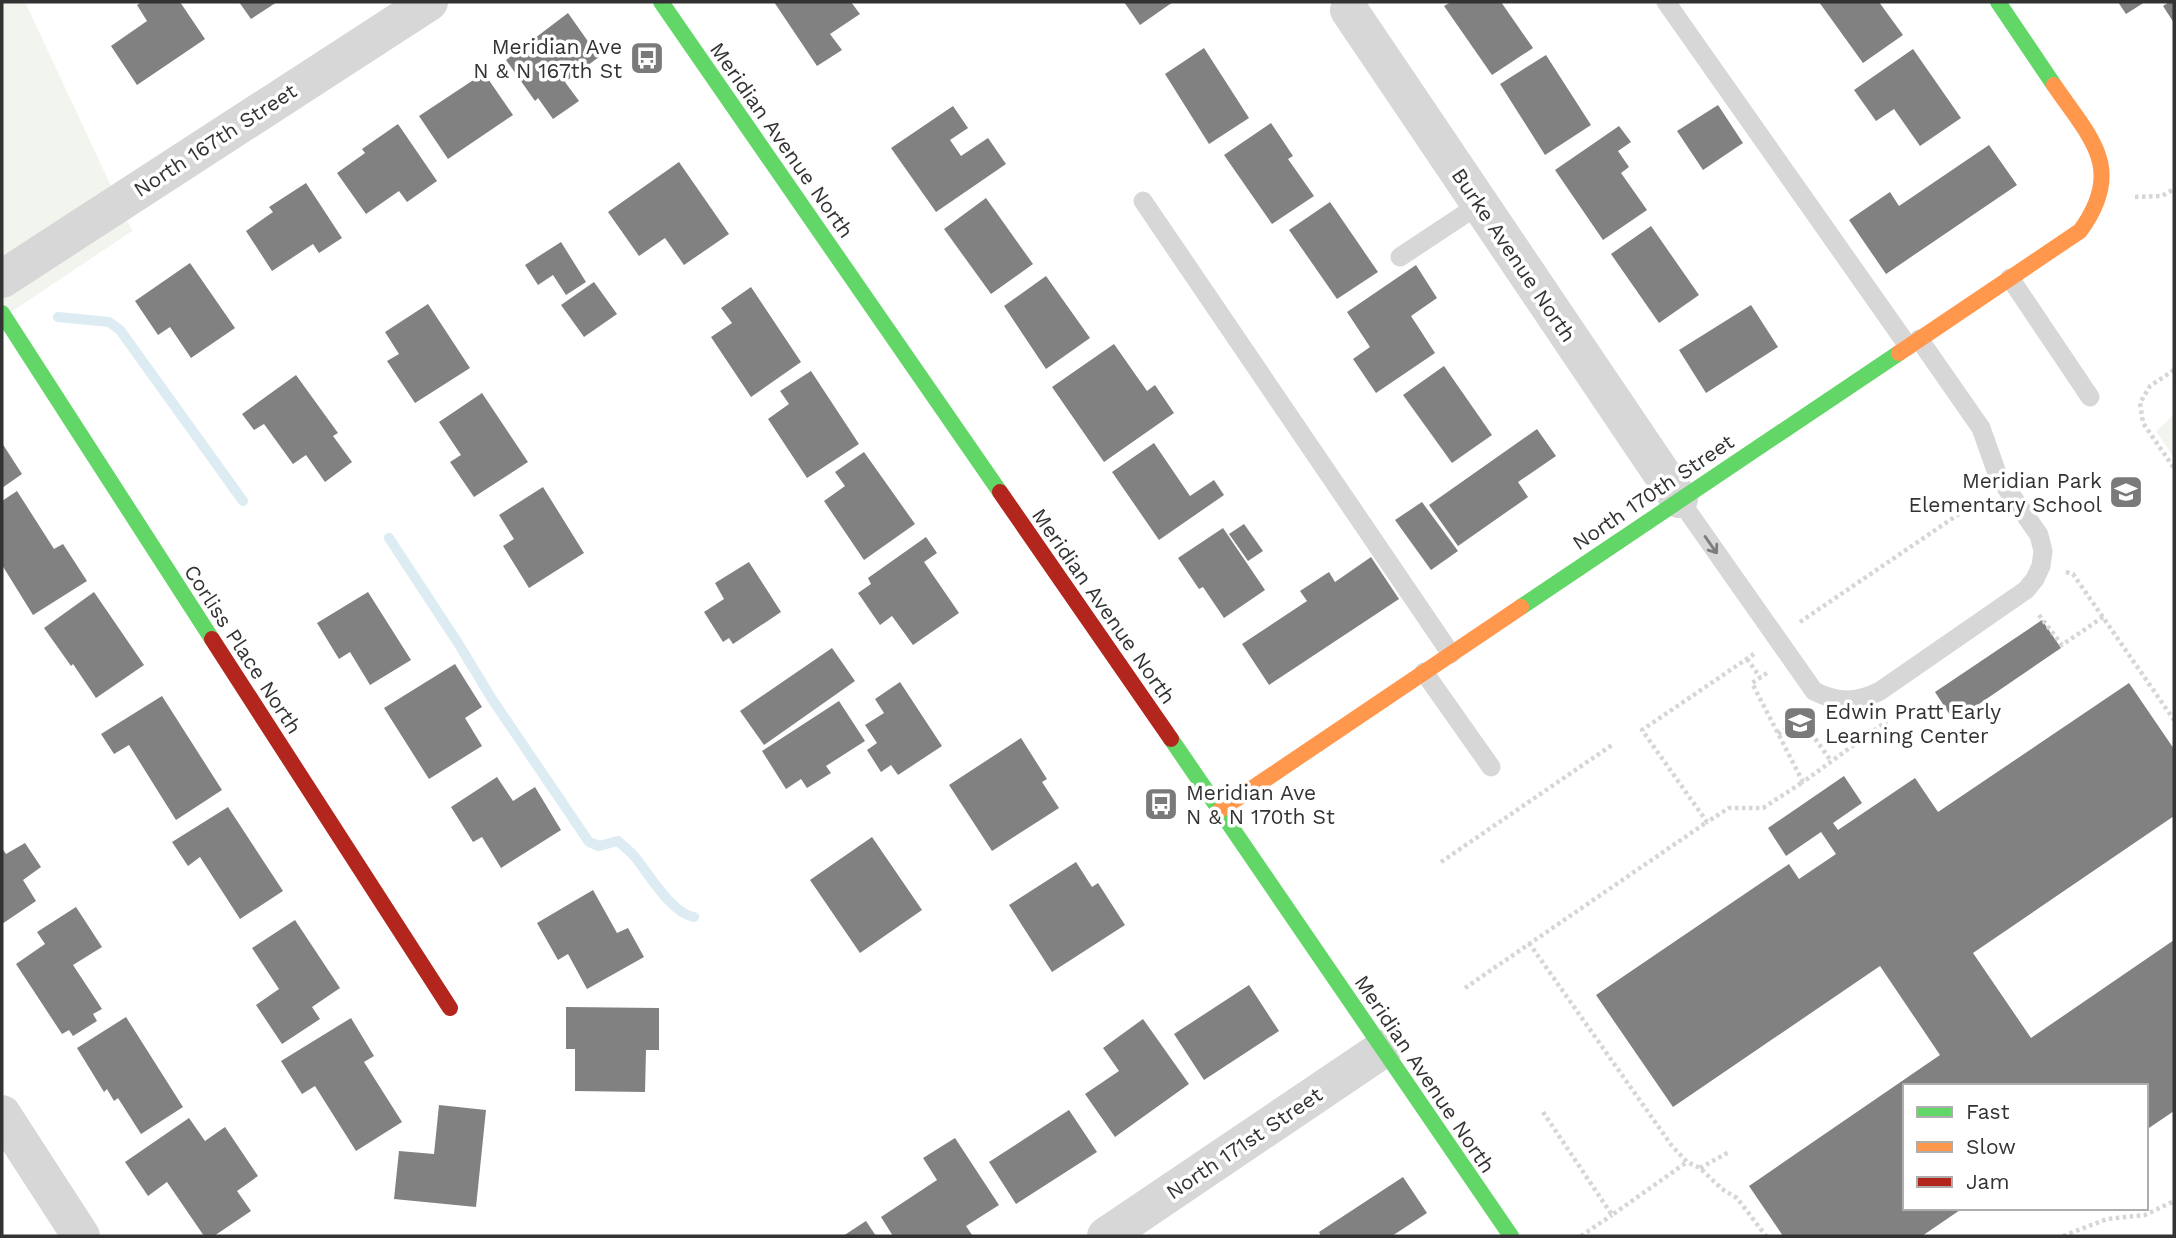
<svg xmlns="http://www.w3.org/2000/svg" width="2176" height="1238" font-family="'Work Sans',sans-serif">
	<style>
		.green { fill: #f1f5ed }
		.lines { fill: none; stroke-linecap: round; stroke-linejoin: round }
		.stream { stroke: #ddebf3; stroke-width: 10 }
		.building { fill: #818181 }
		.path { stroke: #d6d6d6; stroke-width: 4.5; stroke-dasharray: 3.5 3.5; stroke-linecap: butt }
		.lane { stroke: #d7d7d7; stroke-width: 19 }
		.street { stroke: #d7d7d7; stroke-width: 38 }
		.fast { stroke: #63d668; stroke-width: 16 }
		.slow { stroke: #ff974d; stroke-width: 16 }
		.jam { stroke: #b3261e; stroke-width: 16 }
		.oneway { stroke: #7d7d7d }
		.labels { text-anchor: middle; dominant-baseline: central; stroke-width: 7; stroke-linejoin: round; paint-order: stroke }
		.poi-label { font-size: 21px; fill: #333; stroke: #fff; text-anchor: end }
		.street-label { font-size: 21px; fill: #333; stroke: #fff }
	</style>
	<rect width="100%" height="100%" fill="#fff"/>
	<g class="green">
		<path d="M 2,2 L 25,2 L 132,231 L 2,318 Z"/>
		<path d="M 2174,415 L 2174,458 L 2156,431 Z"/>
	</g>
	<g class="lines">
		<g class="stream">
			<path d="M 58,317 L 109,322 L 120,330 L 243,501"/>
			<path d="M 389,538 L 458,643 L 492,699 L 589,842 L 599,846 L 618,841 C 623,846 630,851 635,857 C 649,874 671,913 694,917"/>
		</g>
	</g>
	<g class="building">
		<path d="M 142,2 L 180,2 L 205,39 L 137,85 L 111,46 L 147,21 L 137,5 Z"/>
		<path d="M 239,2 L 277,2 L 251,19 Z"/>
		<path d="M 774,2 L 851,2 L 860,14 L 830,34 L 842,50 L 817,66 Z"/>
		<path d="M 1124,2 L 1173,2 L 1140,25 Z"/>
		<path d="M 1451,2 L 1501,2 L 1533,48 L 1492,75 L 1444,6 Z"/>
		<path d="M 1819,2 L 1879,2 L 1903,35 L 1863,63 Z"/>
		<path d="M 2118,2 L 2145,2 L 2126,14 Z"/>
		<path d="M 2169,2 L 2174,2 L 2174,23 L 2163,6 Z"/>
		<path d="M 568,13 L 599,57 L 565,82 L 579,101 L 553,119 L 538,98 L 535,101 L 506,60 Z"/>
		<path d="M 1204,48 L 1249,118 L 1209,144 L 1165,74 Z"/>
		<path d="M 1913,49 L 1961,118 L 1920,146 L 1894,109 L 1876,121 L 1854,90 Z"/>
		<path d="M 1546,55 L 1591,125 L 1545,155 L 1500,84 Z"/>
		<path d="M 484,73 L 513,115 L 448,159 L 419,116 Z"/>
		<path d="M 1718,105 L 1743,143 L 1703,170 L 1677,131 Z"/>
		<path d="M 953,106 L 968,128 L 950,140 L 961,156 L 988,138 L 1006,164 L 936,212 L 891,148 Z"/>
		<path d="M 1271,123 L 1293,156 L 1288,159 L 1314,196 L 1272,224 L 1224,155 Z"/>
		<path d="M 398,124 L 437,181 L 407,202 L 399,191 L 366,214 L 337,173 L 365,153 L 362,149 Z"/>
		<path d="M 1619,126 L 1631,142 L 1618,151 L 1629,167 L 1621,173 L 1647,210 L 1603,240 L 1555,170 Z"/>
		<path d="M 1989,145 L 2017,185 L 1886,274 L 1849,220 L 1890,192 L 1899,206 Z"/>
		<path d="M 679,162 L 729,234 L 684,265 L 665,238 L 639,256 L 608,212 Z"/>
		<path d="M 306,183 L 342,238 L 319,253 L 313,244 L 272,271 L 246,231 L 273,212 L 269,207 Z"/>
		<path d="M 986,198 L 1033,264 L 991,294 L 944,229 Z"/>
		<path d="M 1330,202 L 1378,272 L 1337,299 L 1289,230 Z"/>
		<path d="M 1651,226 L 1699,295 L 1659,323 L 1611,254 Z"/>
		<path d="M 561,242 L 586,282 L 566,295 L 553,275 L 538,285 L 525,265 Z"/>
		<path d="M 190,263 L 235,328 L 191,358 L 170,327 L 158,335 L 135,301 Z"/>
		<path d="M 1416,265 L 1437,298 L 1411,316 L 1435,353 L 1376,393 L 1353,359 L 1370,347 L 1347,312 Z"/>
		<path d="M 1046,276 L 1090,338 L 1046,369 L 1004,306 Z"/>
		<path d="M 594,282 L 617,314 L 584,337 L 561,305 Z"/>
		<path d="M 751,287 L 801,362 L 751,397 L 711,337 L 732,323 L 721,308 Z"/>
		<path d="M 428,304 L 470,368 L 415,403 L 387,361 L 399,354 L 385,332 Z"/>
		<path d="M 1751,305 L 1778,347 L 1706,393 L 1679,350 Z"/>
		<path d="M 1114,344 L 1147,391 L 1155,385 L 1174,413 L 1104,462 L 1052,387 Z"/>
		<path d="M 1444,366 L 1492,435 L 1452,463 L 1403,395 Z"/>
		<path d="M 811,371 L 859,444 L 807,478 L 768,419 L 789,404 L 780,391 Z"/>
		<path d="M 296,375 L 338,433 L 333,436 L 352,462 L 325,482 L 306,455 L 293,464 L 264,424 L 254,430 L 242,414 Z"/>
		<path d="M 482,393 L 528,462 L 474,497 L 450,462 L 461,455 L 439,422 Z"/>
		<path d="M 1537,429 L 1556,456 L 1518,482 L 1528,497 L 1458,546 L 1429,505 Z"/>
		<path d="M 2,443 L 22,474 L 2,488 Z"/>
		<path d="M 1154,443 L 1190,496 L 1214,480 L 1224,495 L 1159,540 L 1112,472 Z"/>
		<path d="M 864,452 L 915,524 L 864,560 L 824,501 L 845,486 L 835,472 Z"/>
		<path d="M 543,487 L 584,553 L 529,588 L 503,546 L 514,539 L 499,515 Z"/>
		<path d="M 17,491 L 54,549 L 63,544 L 87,581 L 33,615 L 2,565 L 2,501 Z"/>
		<path d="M 1422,502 L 1458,551 L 1431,570 L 1395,520 Z"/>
		<path d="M 1244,524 L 1263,551 L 1248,561 L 1229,534 Z"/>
		<path d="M 1223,528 L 1265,590 L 1224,618 L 1203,587 L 1199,589 L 1178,558 Z"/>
		<path d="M 926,537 L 937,553 L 924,562 L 959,613 L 913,645 L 892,616 L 880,625 L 858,593 L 871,584 L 868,578 Z"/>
		<path d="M 1371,557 L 1399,599 L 1269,685 L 1242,644 L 1307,601 L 1300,591 L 1329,572 L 1335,582 Z"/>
		<path d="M 749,562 L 781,612 L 733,644 L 729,638 L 723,642 L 704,612 L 724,599 L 715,583 Z"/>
		<path d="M 94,592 L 144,665 L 96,698 L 73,664 L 71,666 L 44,628 Z"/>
		<path d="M 368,592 L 411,660 L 370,685 L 350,652 L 339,659 L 317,623 Z"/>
		<path d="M 2042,620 L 2061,648 L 1954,721 L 1935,692 Z"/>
		<path d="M 832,648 L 855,681 L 764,745 L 740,711 Z"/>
		<path d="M 455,664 L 482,707 L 465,718 L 482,746 L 429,779 L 384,708 Z"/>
		<path d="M 900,682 L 942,746 L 898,775 L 891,765 L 881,772 L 867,750 L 877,743 L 865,725 L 884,713 L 875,699 Z"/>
		<path d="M 2129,683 L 2174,749 L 2174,816 L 1973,953 L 2031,1038 L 2174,940 L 2174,1111 L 2146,1130 L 2146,1086 L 1905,1086 L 1905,1208 L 1963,1208 L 1922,1236 L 1783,1236 L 1749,1186 L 1940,1055 L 1880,966 L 1673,1107 L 1596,995 L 1789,864 L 1799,879 L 1836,854 L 1821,832 L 1786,856 L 1768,828 L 1844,776 L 1862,803 L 1833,823 L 1838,830 L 1915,778 L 1938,812 Z"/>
		<path d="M 162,696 L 222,790 L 176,820 L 129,745 L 114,754 L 101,734 Z"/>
		<path d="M 839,701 L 865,741 L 826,766 L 831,773 L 807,788 L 801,779 L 786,789 L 762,751 Z"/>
		<path d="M 1021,738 L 1047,779 L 1042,782 L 1059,808 L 992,851 L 949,785 Z"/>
		<path d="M 497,777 L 513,801 L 535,787 L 561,830 L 501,868 L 482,837 L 473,842 L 451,807 Z"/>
		<path d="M 228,807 L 283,891 L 240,919 L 200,857 L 188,866 L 172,842 Z"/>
		<path d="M 872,837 L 922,910 L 860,953 L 810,880 Z"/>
		<path d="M 25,843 L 41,867 L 23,880 L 36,901 L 2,924 L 2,848 L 6,854 Z"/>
		<path d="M 1076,862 L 1092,887 L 1098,883 L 1125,925 L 1052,972 L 1009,905 Z"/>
		<path d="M 593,890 L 617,933 L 628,928 L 644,957 L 587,989 L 568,954 L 558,960 L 537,923 Z"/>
		<path d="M 76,907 L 102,947 L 73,965 L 102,1009 L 93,1014 L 97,1021 L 73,1036 L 69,1030 L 62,1034 L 16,964 L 45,944 L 37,932 Z"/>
		<path d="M 295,920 L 340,988 L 312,1007 L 320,1019 L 282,1044 L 256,1005 L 279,989 L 252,948 Z"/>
		<path d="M 1249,985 L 1279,1031 L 1204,1080 L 1174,1034 Z"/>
		<path d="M 566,1007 L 659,1008 L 659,1050 L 646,1050 L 645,1092 L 575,1091 L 575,1049 L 566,1049 Z"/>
		<path d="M 126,1017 L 183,1107 L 141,1134 L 118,1098 L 114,1101 L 107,1089 L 104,1092 L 77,1048 Z"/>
		<path d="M 351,1018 L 374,1056 L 364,1062 L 402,1122 L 356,1151 L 315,1086 L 302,1094 L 281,1061 Z"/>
		<path d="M 1143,1019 L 1189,1084 L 1115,1137 L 1085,1094 L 1119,1071 L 1103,1048 Z"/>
		<path d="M 439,1105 L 486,1110 L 476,1207 L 394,1199 L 399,1151 L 434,1154 Z"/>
		<path d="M 1069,1110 L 1097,1152 L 1016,1204 L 989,1162 Z"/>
		<path d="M 189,1118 L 205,1141 L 225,1127 L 258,1176 L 237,1191 L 251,1211 L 214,1236 L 204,1236 L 167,1182 L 148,1196 L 125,1162 Z"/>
		<path d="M 955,1138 L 999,1205 L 966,1226 L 972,1235 L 969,1236 L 893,1236 L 881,1217 L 937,1180 L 923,1158 Z"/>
		<path d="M 1403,1177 L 1427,1213 L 1392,1236 L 1321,1236 L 1319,1232 Z"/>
		<path d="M 866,1221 L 876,1236 L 843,1236 Z"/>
	</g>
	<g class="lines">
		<g class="path">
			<path d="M 2135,197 L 2162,196 L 2174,189"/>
			<path d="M 2174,370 L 2150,386 L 2140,403 L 2143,423 L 2174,468"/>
			<path d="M 2066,572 L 2073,574 L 2174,720"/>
			<path d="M 2039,615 L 2062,645 L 2103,617"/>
			<path d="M 1800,622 L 1981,499"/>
			<path d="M 1754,654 L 1642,730 L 1707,822 L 1729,808 L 1763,808 L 1803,782"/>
			<path d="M 1747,659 L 1760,677"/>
			<path d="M 1767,673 L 1752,683 L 1803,782 L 1887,721"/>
			<path d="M 1799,716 L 1831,761"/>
			<path d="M 1778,734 L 1800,718"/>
			<path d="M 1441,862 L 1612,745"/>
			<path d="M 1529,943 L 1672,1146 L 1687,1162 L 1700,1168 L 1722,1189 L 1737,1198 L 1766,1236"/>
			<path d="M 1465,988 L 1707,822"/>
			<path d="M 1543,1112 L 1612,1215 L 1687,1162"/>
			<path d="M 1700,1168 L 1729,1152"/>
			<path d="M 1581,1236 L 1612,1215"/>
			<path d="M 2063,1236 L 2107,1219 L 2145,1215 L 2174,1201"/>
		</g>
		<g class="lane">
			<path d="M 1666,2 L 1908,346"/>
			<path d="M 1143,201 L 1451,654"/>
			<path d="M 1400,257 L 1480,204"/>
			<path d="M 2010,278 L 2090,397"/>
			<path d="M 1679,499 L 1814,691 C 1837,703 1857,703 1880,691 L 2026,590 L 2035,579 L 2041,566 L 2043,551 L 2039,535 L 1998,476 L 1981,428 L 1919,339"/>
			<path d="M 1424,672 L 1491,767"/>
		</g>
		<g class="street">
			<path d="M 1349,10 L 1679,499"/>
			<path d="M 2,279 L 429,2"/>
			<path d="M 2,1114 L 81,1236"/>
			<path d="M 1106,1236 L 1383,1049"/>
		</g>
		<g class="fast">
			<path d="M 661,2 L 1000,492"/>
			<path d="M 1998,2 L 2054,85"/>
			<path d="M 2,313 L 212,639"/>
			<path d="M 1521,607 L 1899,353"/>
			<path d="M 1171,739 L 1511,1236"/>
		</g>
		<g class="slow">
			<path d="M 1899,353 L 2080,231 C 2126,168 2090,138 2054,85"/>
			<path d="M 1220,810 L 1521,607"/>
		</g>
		<g class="jam">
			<path d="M 1000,492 L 1171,739"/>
			<path d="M 212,639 L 450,1008"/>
		</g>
	</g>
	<defs><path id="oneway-shaft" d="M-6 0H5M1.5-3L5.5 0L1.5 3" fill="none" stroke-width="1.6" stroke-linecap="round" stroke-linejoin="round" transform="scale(1.75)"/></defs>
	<use class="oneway" href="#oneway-shaft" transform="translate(1711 545) rotate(55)"/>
	<defs>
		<g id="bus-square" transform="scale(1.75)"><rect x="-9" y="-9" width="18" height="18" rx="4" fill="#7a7a7a" stroke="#fff"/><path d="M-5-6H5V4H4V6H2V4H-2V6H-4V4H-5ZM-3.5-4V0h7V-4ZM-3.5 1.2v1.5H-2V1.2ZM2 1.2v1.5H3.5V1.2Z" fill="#fff"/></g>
		<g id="school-square" transform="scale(1.75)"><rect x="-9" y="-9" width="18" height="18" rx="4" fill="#7a7a7a" stroke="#fff"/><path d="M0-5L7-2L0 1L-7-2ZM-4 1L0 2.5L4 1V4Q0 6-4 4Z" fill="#fff"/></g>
	</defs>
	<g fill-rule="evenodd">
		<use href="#bus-square" x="647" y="58"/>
		<use href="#school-square" x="2126" y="492"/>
		<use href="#school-square" x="1800" y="723"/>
		<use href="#bus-square" x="1161" y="804"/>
	</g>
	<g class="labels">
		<g class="poi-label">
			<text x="622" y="46">Meridian Ave<tspan x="622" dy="24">N &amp; N 167th St</tspan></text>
			<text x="2102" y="480">Meridian Park<tspan x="2102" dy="24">Elementary School</tspan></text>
			<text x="1825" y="711" text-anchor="start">Edwin Pratt Early<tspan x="1825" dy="24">Learning Center</tspan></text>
			<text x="1186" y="792" text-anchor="start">Meridian Ave<tspan x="1186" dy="24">N &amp; N 170th St</tspan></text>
		</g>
		<g class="street-label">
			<text transform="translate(215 140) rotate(-33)">North 167th Street</text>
			<text transform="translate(782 140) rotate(55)">Meridian Avenue North</text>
			<text transform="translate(1514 255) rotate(56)">Burke Avenue North</text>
			<text transform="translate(1653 492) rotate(-34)">North 170th Street</text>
			<text transform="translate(1104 606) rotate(55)">Meridian Avenue North</text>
			<text transform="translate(243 649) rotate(57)">Corliss Place North</text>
			<text transform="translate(1425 1074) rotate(56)">Meridian Avenue North</text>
			<text transform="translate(1244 1143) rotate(-34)">North 171st Street</text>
		</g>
	</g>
	<rect width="2176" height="1238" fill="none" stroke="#333333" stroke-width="7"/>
	<rect x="1903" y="1084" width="245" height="126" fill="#ffffff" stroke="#adadad" stroke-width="2"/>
	<rect x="1917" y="1107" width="35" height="10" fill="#63d668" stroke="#adadad" stroke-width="2"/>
	<text x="1966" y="1119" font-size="21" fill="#333333">Fast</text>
	<rect x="1917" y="1142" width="35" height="10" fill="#ff974d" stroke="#adadad" stroke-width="2"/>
	<text x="1966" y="1154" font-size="21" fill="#333333">Slow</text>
	<rect x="1917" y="1177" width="35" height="10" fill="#b3261e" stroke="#adadad" stroke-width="2"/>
	<text x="1966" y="1189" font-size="21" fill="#333333">Jam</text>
</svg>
